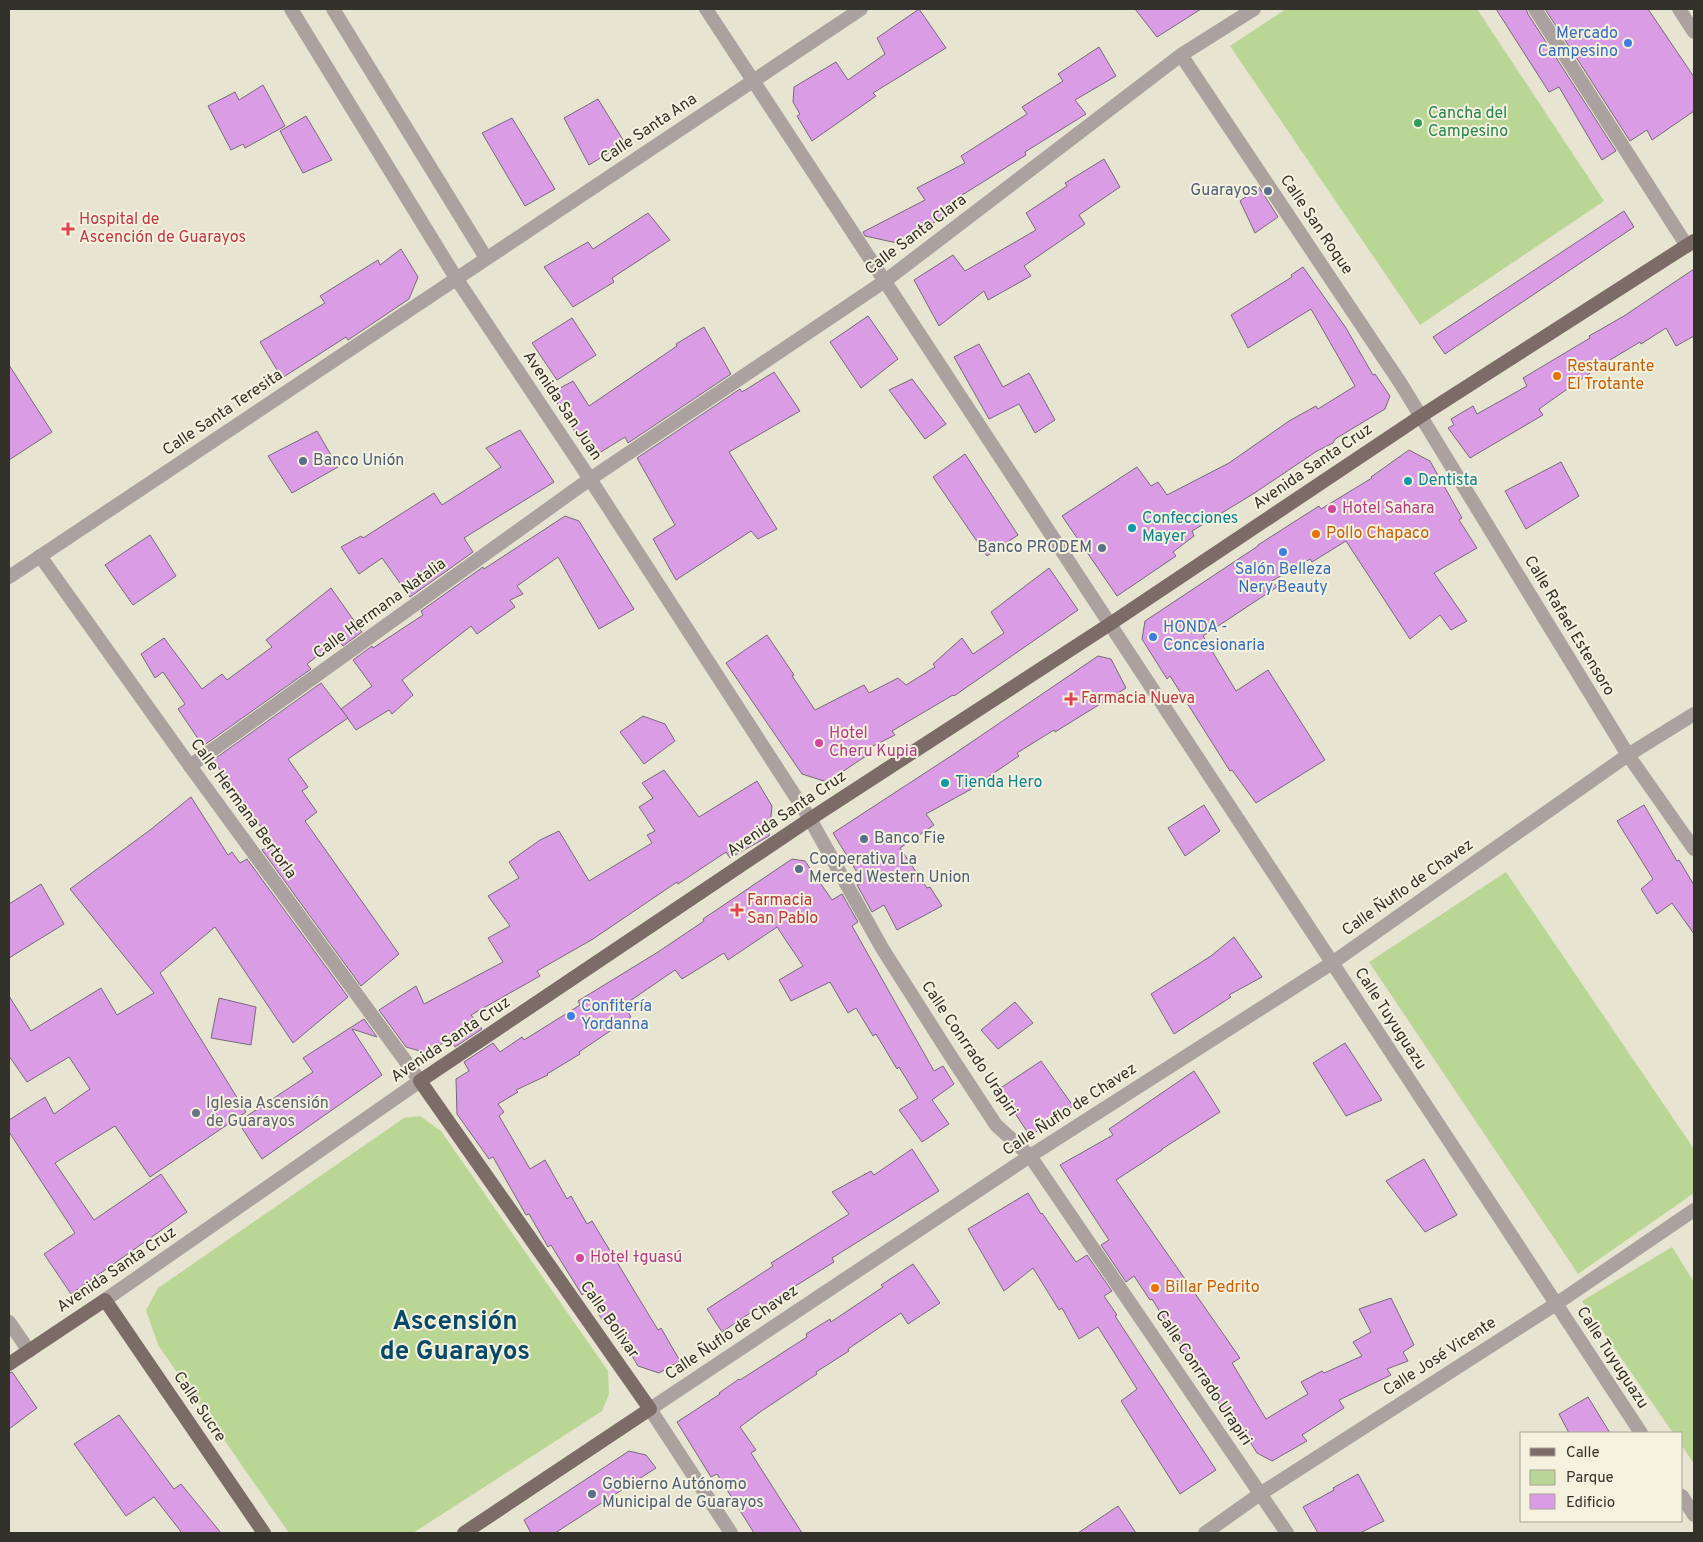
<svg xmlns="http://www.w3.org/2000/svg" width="1703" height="1542" font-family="Overpass,sans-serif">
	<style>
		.green { fill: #bad695 }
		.building { fill: #da9ce4; stroke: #766b78 }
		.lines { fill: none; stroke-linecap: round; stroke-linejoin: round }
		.minor { stroke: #aba2a0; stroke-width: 14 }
		.tertiary { stroke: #aba2a0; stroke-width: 14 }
		.primary { stroke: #7c6c68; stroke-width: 14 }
		.shop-dot { fill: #3f7fe0; stroke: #f5f1df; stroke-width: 2 }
		.leisure-dot { fill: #2e9e5b; stroke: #f5f1df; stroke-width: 2 }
		.service-dot { fill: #5c6f8a; stroke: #f5f1df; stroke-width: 2 }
		.health-dot { fill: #e0444e; stroke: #f5f1df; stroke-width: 2 }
		.food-dot { fill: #e8710a; stroke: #f5f1df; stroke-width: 2 }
		.culture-dot { fill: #0f9aa8; stroke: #f5f1df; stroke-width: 2 }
		.hotel-dot { fill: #d1479c; stroke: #f5f1df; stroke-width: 2 }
		.worship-dot { fill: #6b7280; stroke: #f5f1df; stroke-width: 2 }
		.labels { text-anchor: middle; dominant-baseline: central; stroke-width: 4; stroke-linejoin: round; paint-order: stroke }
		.shop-label { font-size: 16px; fill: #366cbe; stroke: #f5f1df; text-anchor: start }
		.leisure-label { font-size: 16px; fill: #27864d; stroke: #f5f1df; text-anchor: start }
		.street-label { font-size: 16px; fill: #32312a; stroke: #f5f1df }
		.service-label { font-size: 16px; fill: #4e5e75; stroke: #f5f1df; text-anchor: start }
		.health-label { font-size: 16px; fill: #be3a42; stroke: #f5f1df; text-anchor: start }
		.food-label { font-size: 16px; fill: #c56008; stroke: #f5f1df; text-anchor: start }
		.culture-label { font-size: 16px; fill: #0d838f; stroke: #f5f1df; text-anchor: start }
		.hotel-label { font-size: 16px; fill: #b23c85; stroke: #f5f1df; text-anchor: start }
		.worship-label { font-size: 16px; fill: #5b616d; stroke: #f5f1df; text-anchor: start }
		.town-label { font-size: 26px; font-weight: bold; fill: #054867; stroke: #f5f1df }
	</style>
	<rect width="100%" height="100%" fill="#e8e4d2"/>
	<g class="green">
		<path d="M 1286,9 L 1477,9 L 1604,201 L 1420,325 L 1230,46 Z"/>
		<path d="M 1506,872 L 1694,1149 L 1694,1193 L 1578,1274 L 1369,962 Z"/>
		<path d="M 420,1116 L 441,1131 L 608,1371 L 609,1394 L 602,1411 L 413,1533 L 289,1533 L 158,1345 L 146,1310 L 158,1288 L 404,1118 Z"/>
		<path d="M 1672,1247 L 1694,1282 L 1694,1464 L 1682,1446 L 1682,1433 L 1673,1433 L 1582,1301 Z"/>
	</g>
	<g class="building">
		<path d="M 919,9 L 946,48 L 873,93 L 876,96 L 812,141 L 797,116 L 800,114 L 793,102 L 794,87 L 836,62 L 848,80 L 885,54 L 877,38 Z"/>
		<path d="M 1135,9 L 1201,9 L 1157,37 Z"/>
		<path d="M 1496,9 L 1526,9 L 1528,14 L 1616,151 L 1602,160 L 1559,87 L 1549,92 Z"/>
		<path d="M 1545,9 L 1648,9 L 1694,77 L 1694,111 L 1652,140 L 1647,130 L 1630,141 Z"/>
		<path d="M 1099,47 L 1116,76 L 1075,100 L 1086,114 L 1025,152 L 1026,155 L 951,202 L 955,209 L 913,236 L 897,243 L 865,236 L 863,232 L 925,200 L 917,188 L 965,163 L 961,156 L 1027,114 L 1022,107 L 1063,81 L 1058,74 Z"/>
		<path d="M 263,85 L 285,126 L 245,148 L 243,144 L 231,150 L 208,106 L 235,92 L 239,100 Z"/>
		<path d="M 598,99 L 625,143 L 589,165 L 564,118 Z"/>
		<path d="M 306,116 L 332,160 L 303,173 L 280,131 Z"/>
		<path d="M 512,118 L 555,189 L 525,206 L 482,133 Z"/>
		<path d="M 1104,159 L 1120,187 L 1079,215 L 1085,224 L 1024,266 L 1031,276 L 988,300 L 984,291 L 939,326 L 914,280 L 953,255 L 965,271 L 1036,230 L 1026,213 L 1067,186 L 1065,183 Z"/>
		<path d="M 1259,187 L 1278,217 L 1255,233 L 1240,201 Z"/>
		<path d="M 1624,211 L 1634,227 L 1445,354 L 1433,337 Z"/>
		<path d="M 648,213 L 670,240 L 612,278 L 614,282 L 573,307 L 544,267 L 588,242 L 593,249 Z"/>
		<path d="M 401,249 L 418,277 L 409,299 L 348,340 L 346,337 L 282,378 L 260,342 L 325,303 L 320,296 L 378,260 L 380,265 Z"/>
		<path d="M 1303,267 L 1346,328 L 1373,375 L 1375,374 L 1390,396 L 1385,409 L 1335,439 L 1333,443 L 1317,451 L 1253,494 L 1192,531 L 1194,536 L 1173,552 L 1176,556 L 1117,596 L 1062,516 L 1137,467 L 1151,486 L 1158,482 L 1167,495 L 1229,463 L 1289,421 L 1316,406 L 1318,409 L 1355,386 L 1311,309 L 1248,348 L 1231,315 L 1292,277 L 1291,275 Z"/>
		<path d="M 1694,269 L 1694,336 L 1676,346 L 1666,328 L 1641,344 L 1640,342 L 1600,366 L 1539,409 L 1543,415 L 1470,458 L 1448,428 L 1454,425 L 1451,419 L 1473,406 L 1477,414 L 1527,386 L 1523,378 L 1590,338 L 1589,336 L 1624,316 Z"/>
		<path d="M 868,316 L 898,359 L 861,388 L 830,342 Z"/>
		<path d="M 572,318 L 596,355 L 557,380 L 532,343 Z"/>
		<path d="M 704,327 L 731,374 L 628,443 L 625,437 L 596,455 L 587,451 L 551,393 L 573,381 L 589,406 L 677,346 L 676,344 Z"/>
		<path d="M 979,344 L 1003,387 L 1029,373 L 1055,420 L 1035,433 L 1019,404 L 989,419 L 954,357 Z"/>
		<path d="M 9,365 L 52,432 L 9,460 Z"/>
		<path d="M 774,372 L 800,411 L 729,452 L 777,529 L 758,539 L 751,531 L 676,580 L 653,539 L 675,525 L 637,458 L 740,389 L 742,392 Z"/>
		<path d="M 912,379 L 946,424 L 925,439 L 889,390 Z"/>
		<path d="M 520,430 L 554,482 L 464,538 L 473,552 L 410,597 L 382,558 L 359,574 L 341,547 L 361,536 L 363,538 L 434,493 L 442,505 L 501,467 L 486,448 Z"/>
		<path d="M 317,431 L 338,467 L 292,493 L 268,456 Z"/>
		<path d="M 1409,450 L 1430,461 L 1462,518 L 1459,520 L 1477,548 L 1434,573 L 1467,621 L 1451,630 L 1440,615 L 1410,639 L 1346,541 L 1312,562 L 1310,559 L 1272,581 L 1277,587 L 1203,636 L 1236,691 L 1268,670 L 1325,760 L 1256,803 L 1232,770 L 1230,771 L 1170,676 L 1167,679 L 1142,639 L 1145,621 L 1258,546 L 1258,545 L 1319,506 L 1321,509 L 1372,478 L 1371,477 Z"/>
		<path d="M 965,454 L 1018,535 L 987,556 L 933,477 Z"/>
		<path d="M 1561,462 L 1579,496 L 1526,529 L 1505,491 Z"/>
		<path d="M 565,516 L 579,521 L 634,609 L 599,629 L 558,557 L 517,586 L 523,594 L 510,600 L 515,607 L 477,634 L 471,626 L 402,680 L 413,695 L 392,714 L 389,710 L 356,730 L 341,709 L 372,686 L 353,660 L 372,646 L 373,648 L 423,615 L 421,611 L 483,567 L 484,569 Z"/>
		<path d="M 150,535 L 176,576 L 133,605 L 105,565 Z"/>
		<path d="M 1049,568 L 1078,610 L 954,696 L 953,695 L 892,731 L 895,735 L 863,751 L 866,756 L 827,782 L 802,774 L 726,663 L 767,635 L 794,675 L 792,676 L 815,710 L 864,685 L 869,693 L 898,678 L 906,685 L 935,667 L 933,664 L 962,638 L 973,654 L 1004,633 L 991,612 Z"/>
		<path d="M 331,588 L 362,632 L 343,646 L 338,640 L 307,664 L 311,669 L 203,746 L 178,709 L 185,704 L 163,672 L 155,678 L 141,654 L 164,638 L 202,689 L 222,674 L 227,680 L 272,647 L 266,640 Z"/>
		<path d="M 1098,656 L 1111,659 L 1126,688 L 1055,732 L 1054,730 L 1017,753 L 1019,756 L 985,779 L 986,781 L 926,814 L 934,825 L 900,848 L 927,888 L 930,887 L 942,906 L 897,930 L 884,905 L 872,912 L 857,885 L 863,882 L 833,833 L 954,754 Z"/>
		<path d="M 321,683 L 348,718 L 288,759 L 308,787 L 302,791 L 317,812 L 305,821 L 399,954 L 361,986 L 262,850 L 273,844 L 213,760 Z"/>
		<path d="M 643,716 L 665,724 L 675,741 L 644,764 L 620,732 Z"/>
		<path d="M 664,770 L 699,817 L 757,781 L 772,806 L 769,836 L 730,858 L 726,852 L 678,884 L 677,882 L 593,939 L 537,971 L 540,976 L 471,1015 L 482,1029 L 455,1047 L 449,1039 L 427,1053 L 406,1047 L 379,1010 L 416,986 L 424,1004 L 503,962 L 488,938 L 510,926 L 488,896 L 519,878 L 509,862 L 540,840 L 559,831 L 589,881 L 652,843 L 647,835 L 655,831 L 639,807 L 653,798 L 642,783 Z"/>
		<path d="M 191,797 L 228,855 L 232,852 L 240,863 L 247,859 L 348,997 L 293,1043 L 215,927 L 160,973 L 246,1112 L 150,1177 L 115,1126 L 55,1163 L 94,1220 L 161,1174 L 187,1212 L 71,1294 L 44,1254 L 75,1233 L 9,1132 L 9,1120 L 45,1097 L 54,1114 L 90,1089 L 69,1057 L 27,1082 L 9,1056 L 9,996 L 31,1031 L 101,988 L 117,1015 L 154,993 L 70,889 L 150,830 Z"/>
		<path d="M 1204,805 L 1220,831 L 1185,856 L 1168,828 Z"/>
		<path d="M 1644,805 L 1677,861 L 1679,860 L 1694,885 L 1694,934 L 1672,903 L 1657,914 L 1641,889 L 1653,879 L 1617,821 Z"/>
		<path d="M 792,859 L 805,861 L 832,900 L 842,894 L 858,922 L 852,926 L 934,1071 L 943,1066 L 954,1084 L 932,1100 L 949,1124 L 922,1142 L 899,1110 L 918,1098 L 899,1067 L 897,1069 L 876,1034 L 873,1036 L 856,1008 L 848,1013 L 830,982 L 791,1001 L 779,980 L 803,966 L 777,927 L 728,960 L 724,953 L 682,979 L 675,970 L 624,1005 L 631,1017 L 579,1052 L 580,1054 L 547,1074 L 548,1075 L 516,1090 L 518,1092 L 498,1104 L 504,1112 L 499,1116 L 530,1169 L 545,1160 L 567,1199 L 571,1196 L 587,1224 L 592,1221 L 658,1330 L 661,1328 L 680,1361 L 659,1373 L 638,1366 L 626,1346 L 623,1348 L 606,1322 L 604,1323 L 586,1292 L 582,1295 L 551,1245 L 548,1247 L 529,1214 L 526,1215 L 493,1157 L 489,1159 L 457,1114 L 456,1079 L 469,1071 L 464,1062 L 493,1043 L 500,1052 L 522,1037 L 524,1040 L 580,1005 L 578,1001 L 658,952 L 704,921 L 703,919 Z"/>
		<path d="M 41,884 L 64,924 L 9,958 L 9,904 Z"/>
		<path d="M 1234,937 L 1262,977 L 1229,995 L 1231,997 L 1174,1034 L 1151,994 L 1211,956 Z"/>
		<path d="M 219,998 L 256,1007 L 251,1045 L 211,1038 Z"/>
		<path d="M 1015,1002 L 1033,1023 L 998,1049 L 981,1030 Z"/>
		<path d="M 364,1019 L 377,1037 L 352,1029 L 382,1075 L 262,1159 L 238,1122 L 313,1072 L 303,1058 Z"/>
		<path d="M 1345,1043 L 1382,1100 L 1346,1116 L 1313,1063 Z"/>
		<path d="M 1041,1061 L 1073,1106 L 1030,1136 L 999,1089 Z"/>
		<path d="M 1194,1071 L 1220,1112 L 1162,1149 L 1162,1150 L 1116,1180 L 1240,1358 L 1232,1363 L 1266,1419 L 1308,1394 L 1301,1382 L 1322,1371 L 1324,1373 L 1362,1356 L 1353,1342 L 1371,1332 L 1359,1309 L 1391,1298 L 1414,1345 L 1403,1352 L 1408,1361 L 1387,1369 L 1391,1375 L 1339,1400 L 1344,1408 L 1302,1435 L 1307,1441 L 1272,1461 L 1257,1453 L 1233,1414 L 1228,1417 L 1185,1352 L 1152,1299 L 1150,1300 L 1134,1276 L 1126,1282 L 1101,1245 L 1109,1240 L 1060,1165 L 1113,1135 L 1109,1129 Z"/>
		<path d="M 912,1149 L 939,1191 L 832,1258 L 834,1262 L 757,1310 L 756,1309 L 722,1332 L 707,1309 L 773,1266 L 771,1263 L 849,1214 L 832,1192 L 871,1171 L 874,1175 Z"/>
		<path d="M 1424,1159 L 1457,1215 L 1425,1232 L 1386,1181 Z"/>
		<path d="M 1028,1193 L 1041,1214 L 1042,1213 L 1076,1262 L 1087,1255 L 1112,1291 L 1104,1296 L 1117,1315 L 1115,1316 L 1216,1470 L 1180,1494 L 1121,1401 L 1137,1389 L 1098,1327 L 1079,1339 L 1062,1308 L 1059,1310 L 1033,1268 L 1004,1291 L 968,1229 Z"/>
		<path d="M 913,1264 L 940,1303 L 908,1324 L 901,1313 L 848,1349 L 849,1351 L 816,1372 L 817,1374 L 760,1412 L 740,1427 L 756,1450 L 751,1453 L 802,1533 L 754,1533 L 717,1474 L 711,1477 L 677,1422 L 720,1394 L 719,1393 L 739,1379 L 740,1380 L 807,1337 L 806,1334 L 830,1319 L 831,1322 L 883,1287 L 881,1285 Z"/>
		<path d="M 12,1372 L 37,1408 L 9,1429 L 9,1373 Z"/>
		<path d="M 1588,1397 L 1610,1433 L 1569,1433 L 1559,1414 Z"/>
		<path d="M 119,1415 L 174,1489 L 181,1484 L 221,1533 L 182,1533 L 154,1497 L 126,1516 L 74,1444 Z"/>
		<path d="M 629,1451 L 646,1455 L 656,1468 L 555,1533 L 531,1533 L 524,1520 Z"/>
		<path d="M 1358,1474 L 1384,1521 L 1360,1533 L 1318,1533 L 1303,1507 L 1334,1490 L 1333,1488 Z"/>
		<path d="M 1118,1506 L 1136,1533 L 1078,1533 Z"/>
	</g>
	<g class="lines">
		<g class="minor">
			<path d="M 706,9 L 1641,1433"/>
			<path d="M 1535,9 L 1687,246"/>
			<path d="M 1679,9 L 1694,32"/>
			<path d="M 1181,55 L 1401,384 L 1628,755 L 1694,849"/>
			<path d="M 40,556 L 190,766 L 420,1081 L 105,1300"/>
			<path d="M 190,766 L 590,479 L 885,281 L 1181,55 L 1254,9"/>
			<path d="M 9,1322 L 29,1351"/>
			<path d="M 1682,1496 L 1694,1515"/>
			<path d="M 731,1533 L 650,1409 L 1030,1156 L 1332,963 L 1628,755 L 1694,714"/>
		</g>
		<g class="tertiary">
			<path d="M 291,9 L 456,278 L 590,479 L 810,819 L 882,948 L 950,1055 L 996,1125 L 1030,1156 L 1287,1533"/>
			<path d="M 333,9 L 486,258"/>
			<path d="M 9,577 L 861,9"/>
			<path d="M 1205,1533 L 1260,1494 L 1556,1304 L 1694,1210"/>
		</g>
		<g class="primary">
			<path d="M 9,1364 L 105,1300 L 264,1533"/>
			<path d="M 464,1533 L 650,1409 L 420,1081 L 810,819 L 1110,624 L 1421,416 L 1694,241"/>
		</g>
	</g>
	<g class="shop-dot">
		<circle cx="1628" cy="43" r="5"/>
		<circle cx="1283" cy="552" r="5"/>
		<circle cx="1153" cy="637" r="5"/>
		<circle cx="571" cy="1016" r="5"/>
	</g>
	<circle class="leisure-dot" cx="1418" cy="123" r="5"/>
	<g class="service-dot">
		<circle cx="1268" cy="191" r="5"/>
		<circle cx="303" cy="461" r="5"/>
		<circle cx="1102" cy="548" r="5"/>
		<circle cx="864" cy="839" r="5"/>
		<circle cx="799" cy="869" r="5"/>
		<circle cx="592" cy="1494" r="5"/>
	</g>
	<g class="health-dot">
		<path d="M65.5 221.5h5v5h5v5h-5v5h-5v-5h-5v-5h5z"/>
		<path d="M1068.5 691.5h5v5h5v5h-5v5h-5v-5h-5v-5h5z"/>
		<path d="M734.5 902.5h5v5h5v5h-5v5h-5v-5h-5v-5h5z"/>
	</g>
	<g class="food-dot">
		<circle cx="1557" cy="376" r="5"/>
		<circle cx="1316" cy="534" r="5"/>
		<circle cx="1155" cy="1288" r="5"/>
	</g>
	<g class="culture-dot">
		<circle cx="1408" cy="481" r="5"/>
		<circle cx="1132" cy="528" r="5"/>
		<circle cx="945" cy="783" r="5"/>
	</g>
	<g class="hotel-dot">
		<circle cx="1332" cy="509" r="5"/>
		<circle cx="819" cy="743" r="5"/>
		<circle cx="580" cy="1258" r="5"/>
	</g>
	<circle class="worship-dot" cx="196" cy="1113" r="5"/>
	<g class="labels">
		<g class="shop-label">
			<text x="1618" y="34" text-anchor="end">Mercado<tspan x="1618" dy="18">Campesino</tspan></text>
			<text x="1283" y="570" text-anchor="middle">Salón Belleza<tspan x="1283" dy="18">Nery Beauty</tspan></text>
			<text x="1163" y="628">HONDA -<tspan x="1163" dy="18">Concesionaria</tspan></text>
			<text x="581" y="1007">Confitería<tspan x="581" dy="18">Yordanna</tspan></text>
		</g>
		<g class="leisure-label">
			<text x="1428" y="114">Cancha del<tspan x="1428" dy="18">Campesino</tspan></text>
		</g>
		<g class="street-label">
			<text transform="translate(649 129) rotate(-34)">Calle Santa Ana</text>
			<text transform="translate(1316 225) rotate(56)">Calle San Roque</text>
			<text transform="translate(916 235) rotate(-37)">Calle Santa Clara</text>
			<text transform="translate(562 406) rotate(56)">Avenida San Juan</text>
			<text transform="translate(223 413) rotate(-34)">Calle Santa Teresita</text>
			<text transform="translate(1313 467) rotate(-34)">Avenida Santa Cruz</text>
			<text transform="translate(380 609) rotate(-36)">Calle Hermana Natalia</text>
			<text transform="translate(1569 626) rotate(59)">Calle Rafael Estensoro</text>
			<text transform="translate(243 809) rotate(54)">Calle Hermana Bertorla</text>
			<text transform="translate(787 814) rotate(-34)">Avenida Santa Cruz</text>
			<text transform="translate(1408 888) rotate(-35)">Calle Ñuflo de Chavez</text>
			<text transform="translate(1390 1019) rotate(57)">Calle Tuyuguazu</text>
			<text transform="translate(451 1040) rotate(-34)">Avenida Santa Cruz</text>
			<text transform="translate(969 1049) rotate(56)">Calle Conrrado Urapiri</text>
			<text transform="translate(1070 1110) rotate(-33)">Calle Ñuflo de Chavez</text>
			<text transform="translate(117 1270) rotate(-34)">Avenida Santa Cruz</text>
			<text transform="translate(609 1320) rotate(55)">Calle Bolivar</text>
			<text transform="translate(732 1333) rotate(-34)">Calle Ñuflo de Chavez</text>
			<text transform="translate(1440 1357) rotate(-33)">Calle José Vicente</text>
			<text transform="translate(1612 1358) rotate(57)">Calle Tuyuguazu</text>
			<text transform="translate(1203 1378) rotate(56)">Calle Conrrado Urapiri</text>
			<text transform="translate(199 1407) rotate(56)">Calle Sucre</text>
		</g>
		<g class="service-label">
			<text x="1258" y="191" text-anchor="end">Guarayos</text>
			<text x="313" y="461">Banco Unión</text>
			<text x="1092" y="548" text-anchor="end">Banco PRODEM</text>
			<text x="874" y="839">Banco Fie</text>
			<text x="809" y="860">Cooperativa La<tspan x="809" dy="18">Merced Western Union</tspan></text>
			<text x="602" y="1485">Gobierno Autónomo<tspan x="602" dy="18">Municipal de Guarayos</tspan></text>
		</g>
		<g class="health-label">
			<text x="79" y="220">Hospital de<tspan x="79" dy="18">Ascención de Guarayos</tspan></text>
			<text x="1081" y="699">Farmacia Nueva</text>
			<text x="747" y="901">Farmacia<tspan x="747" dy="18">San Pablo</tspan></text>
		</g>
		<g class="food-label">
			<text x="1567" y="367">Restaurante<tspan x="1567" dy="18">El Trotante</tspan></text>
			<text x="1326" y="534">Pollo Chapaco</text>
			<text x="1165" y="1288">Billar Pedrito</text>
		</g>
		<g class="culture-label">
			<text x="1418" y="481">Dentista</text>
			<text x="1142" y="519">Confecciones<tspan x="1142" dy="18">Mayer</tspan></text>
			<text x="955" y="783">Tienda Hero</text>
		</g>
		<g class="hotel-label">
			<text x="1342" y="509">Hotel Sahara</text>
			<text x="829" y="734">Hotel<tspan x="829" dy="18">Cheru Kupia</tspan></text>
			<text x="590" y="1258">Hotel Ɨguasú</text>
		</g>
		<g class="worship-label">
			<text x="206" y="1104">Iglesia Ascensión<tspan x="206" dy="18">de Guarayos</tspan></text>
		</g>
		<g class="town-label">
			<text x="455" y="1322">Ascensión<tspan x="455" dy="30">de Guarayos</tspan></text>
		</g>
	</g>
	<rect width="1703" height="1542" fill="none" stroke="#32312a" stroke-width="20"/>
	<rect x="1520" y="1432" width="162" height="90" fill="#f5f1df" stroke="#a7a497"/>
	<rect x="1530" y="1448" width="25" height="8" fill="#7c6c68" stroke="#a7a497"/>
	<text x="1566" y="1457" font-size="15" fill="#32312a">Calle</text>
	<rect x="1530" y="1470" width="25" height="15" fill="#bad695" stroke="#a7a497"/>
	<text x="1566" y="1482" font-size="15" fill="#32312a">Parque</text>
	<rect x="1530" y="1494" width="25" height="15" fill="#da9ce4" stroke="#a7a497"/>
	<text x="1566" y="1507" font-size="15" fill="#32312a">Edificio</text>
</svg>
